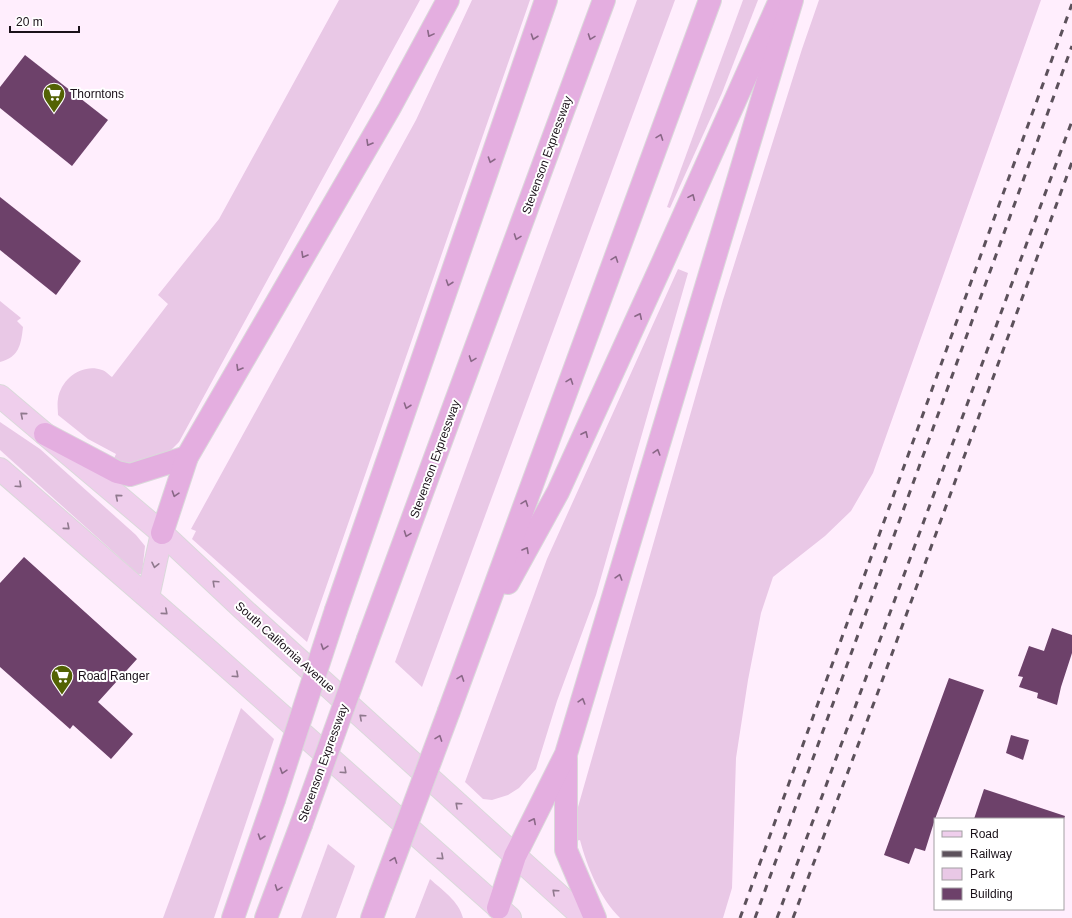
<svg xmlns="http://www.w3.org/2000/svg" width="1072" height="918" font-family="Arial,sans-serif">
	<style>
		.green { fill: #e9c8e6 }
		.building { fill: #6d416a }
		.lines { fill: none; stroke-linecap: round; stroke-linejoin: round }
		.major-casing { stroke: #dad9da; stroke-width: 24 }
		.highway-casing { stroke: #dad9da; stroke-width: 24 }
		.major { stroke: #efceec; stroke-width: 22 }
		.highway { stroke: #e4aee0; stroke-width: 22 }
		.rail { stroke: #5c515b; stroke-width: 3; stroke-dasharray: 7 7; stroke-linecap: butt }
		.highway-bridge-casing { stroke: #dad9da; stroke-width: 24; stroke-linecap: butt }
		.highway-bridge { stroke: #e4aee0; stroke-width: 22 }
		.oneway { stroke: #896786 }
		.oneway2 { stroke: #8f798d }
		.labels { text-anchor: middle; dominant-baseline: central; stroke-width: 4; stroke-linejoin: round; paint-order: stroke }
		.poi-label { font-size: 12px; fill: #1a1119; stroke: #fff; text-anchor: start }
		.street-label { font-size: 12px; fill: #1a1119; stroke: #fff }
	</style>
	<rect width="100%" height="100%" fill="#ffeefd"/>
	<g class="green">
		<path d="M 339,0 L 420,0 L 179,442 L 164,457 L 130,466 L 112,463 L 116,454 L 88,439 L 58,415 C 58,410 57,404 58,399 C 61,379 82,363 102,370 C 106,371 109,375 112,377 L 168,304 L 158,295 L 219,219 Z"/>
		<path d="M 472,0 L 530,0 L 307,642 L 192,539 L 196,531 L 191,529 L 416,120 Z"/>
		<path d="M 637,0 L 675,0 L 422,687 L 395,662 Z"/>
		<path d="M 743,0 L 758,0 L 722,93 L 670,208 L 667,207 Z"/>
		<path d="M 819,0 L 1041,0 L 873,473 L 851,511 L 825,536 L 773,577 L 761,613 L 748,680 L 736,758 L 732,888 L 723,918 L 620,918 C 600,898 587,867 580,840 L 576,841 L 574,821 L 723,300 L 802,49 Z"/>
		<path d="M 678,269 L 688,273 L 596,595 L 557,701 L 536,769 L 519,788 L 508,795 L 492,800 L 483,799 L 465,782 L 547,559 Z"/>
		<path d="M 0,301 L 21,318 L 17,321 L 23,327 C 21,345 19,357 0,362 Z"/>
		<path d="M 0,422 L 40,449 L 136,535 L 145,546 L 142,574 L 138,574 L 0,450 Z"/>
		<path d="M 241,708 L 274,739 L 214,918 L 163,918 Z"/>
		<path d="M 328,844 L 355,866 L 353,872 L 336,918 L 301,918 Z"/>
		<path d="M 430,879 C 442,890 459,901 463,918 L 415,918 Z"/>
	</g>
	<g class="building">
		<path d="M 25,55 L 108,120 L 72,166 L 0,108 L 0,87 Z"/>
		<path d="M 0,197 L 81,261 L 56,295 L 0,250 Z"/>
		<path d="M 24,557 L 137,659 L 98,702 L 133,734 L 111,759 L 73,725 L 70,729 L 0,667 L 0,583 Z"/>
		<path d="M 1052,628 L 1072,635 L 1072,653 L 1061,687 L 1057,705 L 1037,698 L 1038,693 L 1019,687 L 1023,677 L 1018,676 L 1029,646 L 1044,651 Z"/>
		<path d="M 949,678 L 984,690 L 935,819 L 925,851 L 915,848 L 909,864 L 884,855 Z"/>
		<path d="M 1011,735 L 1029,740 L 1023,760 L 1006,753 Z"/>
		<path d="M 984,789 L 1065,816 L 1064,819 L 974,819 Z"/>
	</g>
	<g class="lines">
		<g class="major-casing">
			<g id="major">
				<path d="M 0,396 L 162,533 L 244,610 L 584,918"/>
				<path d="M 0,469 L 207,649 L 510,918"/>
				<path d="M 148,597 L 162,533"/>
			</g>
		</g>
		<g class="highway-casing">
			<g id="highway">
				<path d="M 45,434 L 117,472 L 130,475 L 187,457"/>
				<path d="M 162,533 L 187,457 L 389,109 L 448,0"/>
				<path d="M 508,583 L 558,492 L 662,264 L 780,0"/>
				<path d="M 336,610 L 546,0"/>
				<path d="M 368,639 L 604,0"/>
				<path d="M 449,711 L 710,0"/>
				<path d="M 566,759 L 566,850 L 595,918"/>
				<path d="M 498,908 L 515,856 L 566,754 L 792,0"/>
				<path d="M 233,918 L 274,800"/>
				<path d="M 266,918 L 301,825"/>
				<path d="M 372,918 L 380,896"/>
			</g>
		</g>
		<use href="#major" class="major"/>
		<use href="#highway" class="highway"/>
		<g class="rail">
			<path d="M 740,918 L 1072,4"/>
			<path d="M 755,918 L 1072,46"/>
			<path d="M 777,918 L 1072,121"/>
			<path d="M 793,918 L 878,692 L 1072,162"/>
		</g>
		<g class="highway-bridge-casing">
			<g id="highway-bridge">
				<path d="M 274,800 L 336,610"/>
				<path d="M 301,825 L 368,639"/>
				<path d="M 380,896 L 449,711"/>
			</g>
		</g>
		<use href="#highway-bridge" class="highway-bridge"/>
	</g>
	<defs><path id="oneway-chevron" d="M-2-3.5L2.5 0L-2 3.5" fill="none" stroke-width="1.6" stroke-linecap="round" stroke-linejoin="round"/></defs>
	<g class="oneway">
		<use href="#oneway-chevron" transform="translate(430 34) rotate(118)"/>
		<use href="#oneway-chevron" transform="translate(534 37) rotate(109)"/>
		<use href="#oneway-chevron" transform="translate(591 37) rotate(110)"/>
		<use href="#oneway-chevron" transform="translate(660 137) rotate(-70)"/>
		<use href="#oneway-chevron" transform="translate(369 143) rotate(120)"/>
		<use href="#oneway-chevron" transform="translate(491 160) rotate(109)"/>
		<use href="#oneway-chevron" transform="translate(692 197) rotate(-66)"/>
		<use href="#oneway-chevron" transform="translate(517 237) rotate(110)"/>
		<use href="#oneway-chevron" transform="translate(304 255) rotate(120)"/>
		<use href="#oneway-chevron" transform="translate(615 259) rotate(-70)"/>
		<use href="#oneway-chevron" transform="translate(449 283) rotate(109)"/>
		<use href="#oneway-chevron" transform="translate(639 316) rotate(-65)"/>
		<use href="#oneway-chevron" transform="translate(472 359) rotate(110)"/>
		<use href="#oneway-chevron" transform="translate(239 368) rotate(120)"/>
		<use href="#oneway-chevron" transform="translate(570 381) rotate(-70)"/>
		<use href="#oneway-chevron" transform="translate(407 406) rotate(109)"/>
		<use href="#oneway-chevron" transform="translate(585 434) rotate(-65)"/>
		<use href="#oneway-chevron" transform="translate(657 452) rotate(-73)"/>
		<use href="#oneway-chevron" transform="translate(175 494) rotate(108)"/>
		<use href="#oneway-chevron" transform="translate(525 503) rotate(-70)"/>
		<use href="#oneway-chevron" transform="translate(407 534) rotate(110)"/>
		<use href="#oneway-chevron" transform="translate(526 550) rotate(-61)"/>
		<use href="#oneway-chevron" transform="translate(619 577) rotate(-73)"/>
		<use href="#oneway-chevron" transform="translate(324 647) rotate(108)"/>
		<use href="#oneway-chevron" transform="translate(461 678) rotate(-70)"/>
		<use href="#oneway-chevron" transform="translate(582 701) rotate(-73)"/>
		<use href="#oneway-chevron" transform="translate(439 738) rotate(-70)"/>
		<use href="#oneway-chevron" transform="translate(283 771) rotate(108)"/>
		<use href="#oneway-chevron" transform="translate(533 821) rotate(-63)"/>
		<use href="#oneway-chevron" transform="translate(261 837) rotate(109)"/>
		<use href="#oneway-chevron" transform="translate(394 860) rotate(-70)"/>
		<use href="#oneway-chevron" transform="translate(278 888) rotate(110)"/>
	</g>
	<g class="oneway2">
		<use href="#oneway-chevron" transform="translate(23 415) rotate(-140)"/>
		<use href="#oneway-chevron" transform="translate(19 485) rotate(42)"/>
		<use href="#oneway-chevron" transform="translate(118 497) rotate(-140)"/>
		<use href="#oneway-chevron" transform="translate(67 527) rotate(41)"/>
		<use href="#oneway-chevron" transform="translate(155 565) rotate(102)"/>
		<use href="#oneway-chevron" transform="translate(215 583) rotate(-137)"/>
		<use href="#oneway-chevron" transform="translate(165 612) rotate(41)"/>
		<use href="#oneway-chevron" transform="translate(236 675) rotate(42)"/>
		<use href="#oneway-chevron" transform="translate(362 717) rotate(-138)"/>
		<use href="#oneway-chevron" transform="translate(344 771) rotate(42)"/>
		<use href="#oneway-chevron" transform="translate(458 805) rotate(-138)"/>
		<use href="#oneway-chevron" transform="translate(441 857) rotate(42)"/>
		<use href="#oneway-chevron" transform="translate(555 892) rotate(-138)"/>
	</g>
	<defs>
		<g id="supermarket-pin" transform="scale(1.15)"><path d="M0 17L-7.5 6A9.5 9.5 0 1 1 7.5 6Z" fill="#536204" stroke="#fff"/><path d="M-6-5.5h2.5l.6 2H6L4.5 2H-2.5L-4.4-4H-6ZM-1.5 3.2a1.3 1.3 0 1 0 .1 0ZM3 3.2a1.3 1.3 0 1 0 .1 0Z" fill="#fff"/></g>
	</defs>
	<g fill-rule="evenodd">
		<use href="#supermarket-pin" x="54" y="94"/>
		<use href="#supermarket-pin" x="62" y="676"/>
	</g>
	<g class="labels">
		<g class="poi-label">
			<text x="70" y="94">Thorntons</text>
			<text x="78" y="676">Road Ranger</text>
		</g>
		<g class="street-label">
			<text transform="translate(547 155) rotate(-70)">Stevenson Expressway</text>
			<text transform="translate(435 459) rotate(-70)">Stevenson Expressway</text>
			<text transform="translate(285 647) rotate(42)">South California Avenue</text>
			<text transform="translate(323 763) rotate(-70)">Stevenson Expressway</text>
		</g>
	</g>
	<rect x="934" y="818" width="130" height="92" fill="#ffffff" stroke="#a3a0a3"/>
	<rect x="942" y="831" width="20" height="6" fill="#efceec" stroke="#a3a0a3"/>
	<text x="970" y="838" font-size="12" fill="#1a1119">Road</text>
	<rect x="942" y="851" width="20" height="6" fill="#5c515b" stroke="#a3a0a3"/>
	<text x="970" y="858" font-size="12" fill="#1a1119">Railway</text>
	<rect x="942" y="868" width="20" height="12" fill="#e9c8e6" stroke="#a3a0a3"/>
	<text x="970" y="878" font-size="12" fill="#1a1119">Park</text>
	<rect x="942" y="888" width="20" height="12" fill="#6d416a" stroke="#a3a0a3"/>
	<text x="970" y="898" font-size="12" fill="#1a1119">Building</text>
	<path d="M10 26v6h69v-6" fill="none" stroke="#1a1119" stroke-width="2"/>
	<text x="16" y="26" font-size="12" fill="#1a1119" stroke="#ffffff" stroke-width="3" paint-order="stroke">20 m</text>
</svg>
